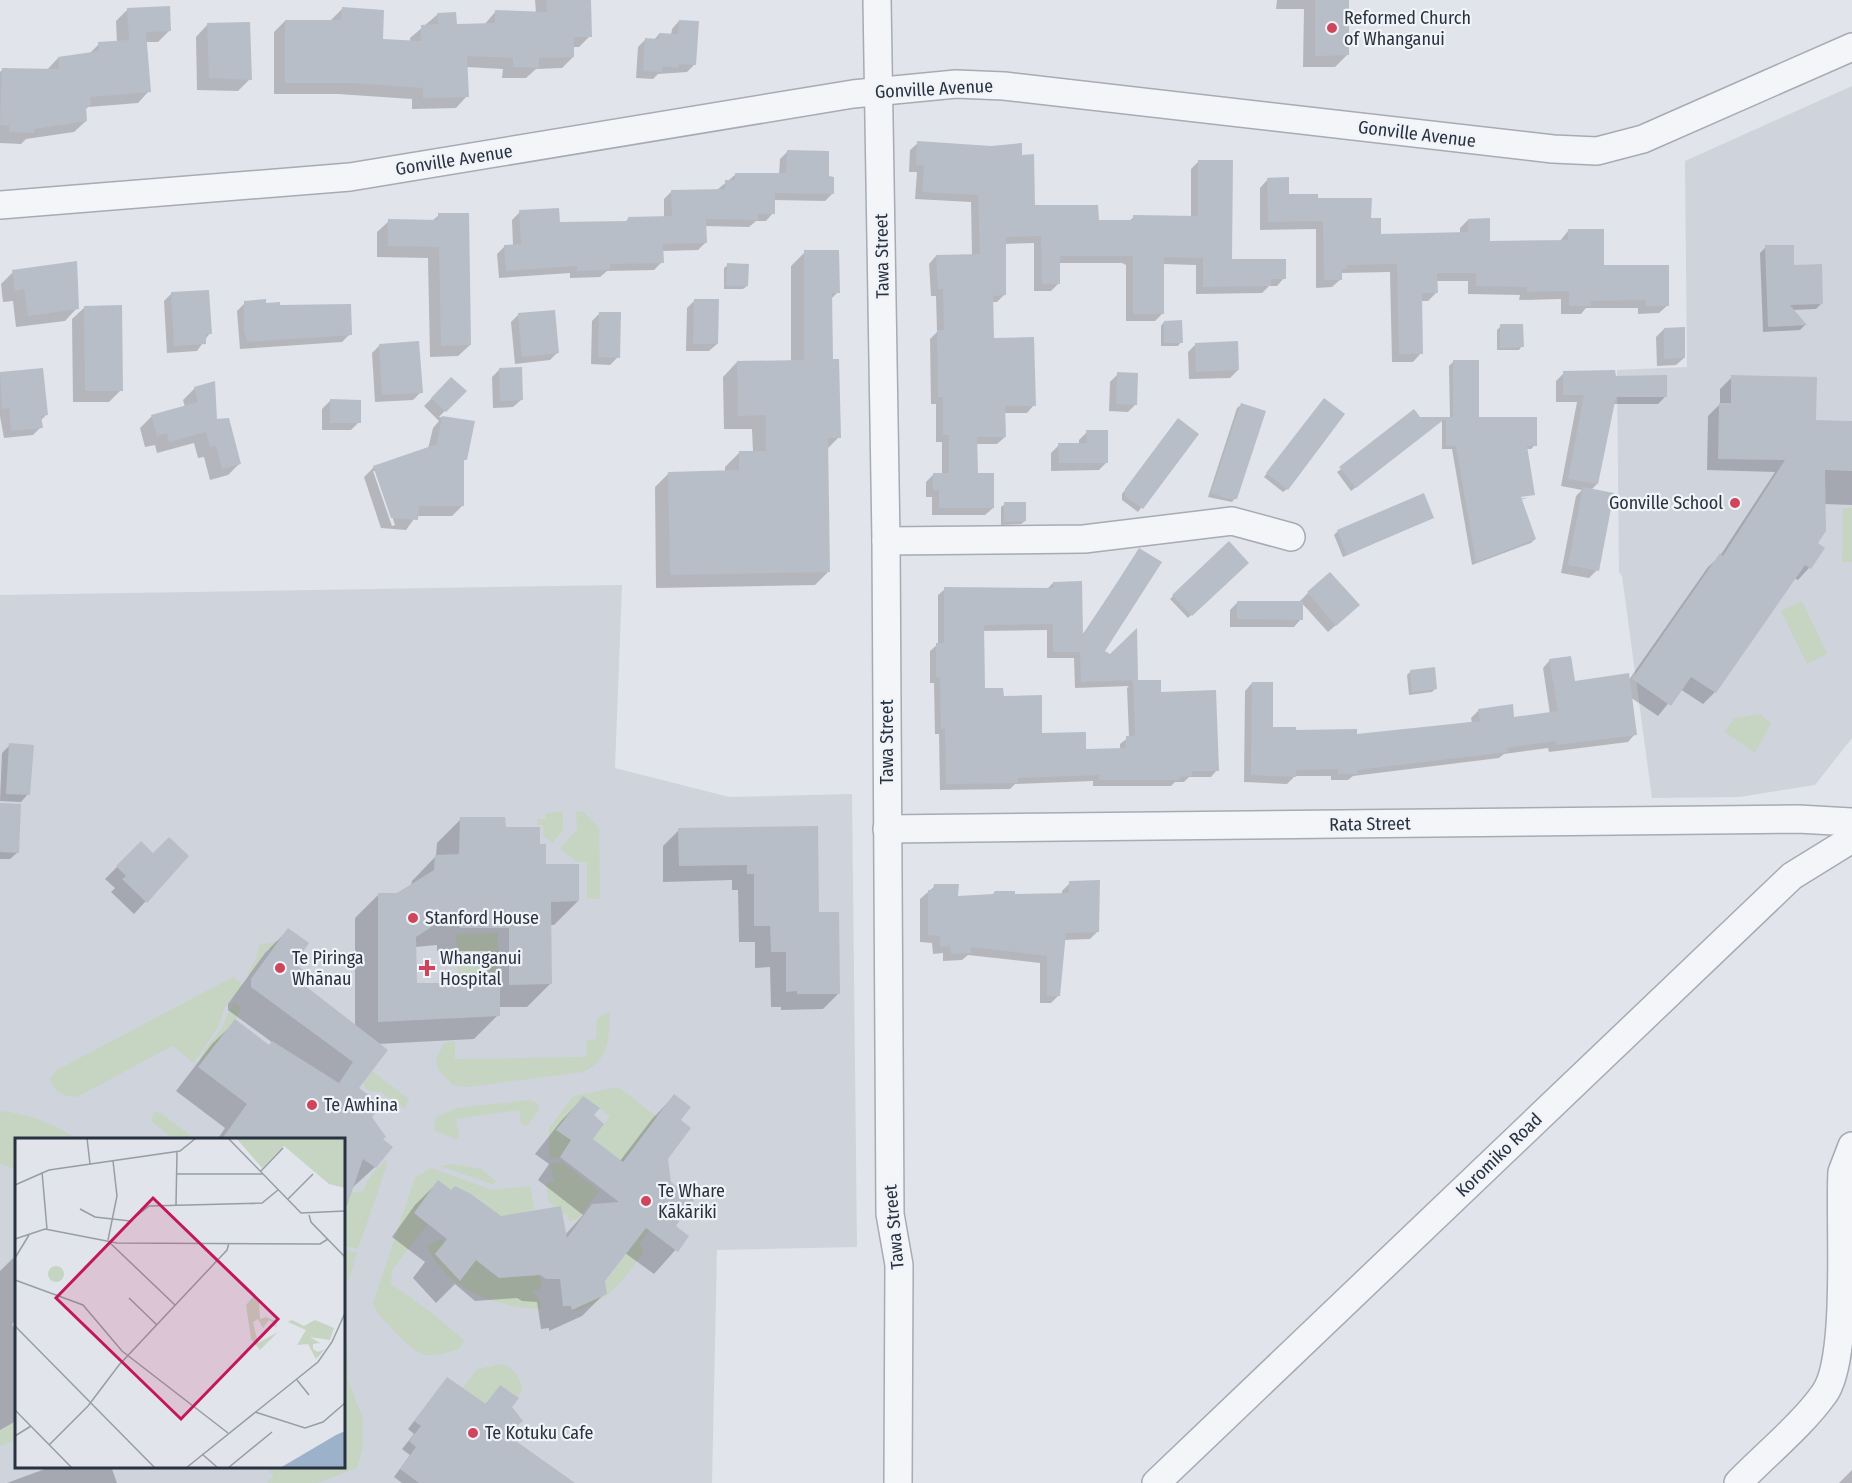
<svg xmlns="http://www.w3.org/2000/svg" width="1852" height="1483" font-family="'Fira Sans Condensed',sans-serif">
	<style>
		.built { fill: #cfd3dc; fill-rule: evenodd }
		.green { fill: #c6d4c2 }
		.shadow { fill: #0003; fill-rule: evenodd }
		.building { fill: #b8bec7 }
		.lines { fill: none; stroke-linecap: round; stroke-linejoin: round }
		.minor-casing { stroke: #a6abb4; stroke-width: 30 }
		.minor { stroke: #f4f5f8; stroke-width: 27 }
		.poi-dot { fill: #cf455b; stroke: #f0f3f7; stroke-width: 2 }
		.labels { text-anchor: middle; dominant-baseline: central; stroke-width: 4.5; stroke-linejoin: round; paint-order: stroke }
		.poi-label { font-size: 18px; fill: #293241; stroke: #f0f3f7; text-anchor: start }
		.street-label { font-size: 18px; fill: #293241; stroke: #f0f3f7 }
		.inset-road { fill: none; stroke: #979da6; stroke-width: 1.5 }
		.view { fill: #c2185b; fill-opacity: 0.15; stroke: #c2185b; stroke-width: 3 }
		.inset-edge { fill: none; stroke: #293241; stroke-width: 3 }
	</style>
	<rect width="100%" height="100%" fill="#e1e4ea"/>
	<g class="built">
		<path d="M 1852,86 L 1852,738 L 1815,785 L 1739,797 L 1652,798 L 1622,576 L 1619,572 L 1617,370 L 1687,367 L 1685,161 Z"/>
		<path d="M 622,585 L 615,768 L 729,797 L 852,794 L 857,1247 L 717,1250 L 712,1483 L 0,1483 L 0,595 ZM 16,1140 L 344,1140 L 344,1466 L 16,1466 Z"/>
	</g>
	<g class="green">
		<path d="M 1843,508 L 1852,508 L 1852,562 L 1842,562 Z"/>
		<path d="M 1802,601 L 1827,654 L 1807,664 L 1781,611 Z"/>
		<path d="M 1760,714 L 1771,723 L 1755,753 L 1725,732 L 1734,718 Z"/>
		<path d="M 583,811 L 599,828 L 600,899 L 587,899 L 587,862 L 577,862 L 560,848 L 577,830 L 576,812 Z"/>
		<path d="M 563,812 L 563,830 L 552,843 L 543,835 L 543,825 L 537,825 L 537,819 L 546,819 L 546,813 Z"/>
		<path d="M 498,933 L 498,972 L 457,973 L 456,934 Z"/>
		<path d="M 279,941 L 272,950 L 268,948 L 250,976 L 248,973 L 257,957 L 259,945 Z"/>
		<path d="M 233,977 L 243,985 L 224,1008 L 219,1025 L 194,1063 L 172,1046 L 77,1097 C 65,1098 53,1091 50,1079 L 57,1070 Z"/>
		<path d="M 234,1003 L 241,1007 L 236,1020 L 200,1065 C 199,1051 217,1037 224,1024 C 228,1016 228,1010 234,1003 Z"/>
		<path d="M 609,1012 C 610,1038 609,1060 583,1072 L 467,1087 L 453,1085 L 438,1069 L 436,1060 L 444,1043 L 455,1041 L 455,1059 L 586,1057 L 587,1040 L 596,1039 L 597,1018 Z"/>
		<path d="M 372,1071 L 409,1099 L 405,1109 L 381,1092 L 370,1091 L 364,1087 L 364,1081 Z"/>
		<path d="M 618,1087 L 657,1117 L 623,1162 L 593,1139 L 610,1116 L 583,1096 L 556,1130 L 571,1140 L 560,1157 L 549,1159 L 549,1129 L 573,1096 Z"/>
		<path d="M 529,1100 L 536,1102 L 539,1110 L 527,1126 L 522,1125 L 519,1110 L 456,1119 L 459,1138 L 454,1139 L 434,1130 L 435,1118 L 457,1108 Z"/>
		<path d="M 0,1111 C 28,1114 53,1122 76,1139 L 16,1140 L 16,1170 L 0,1163 Z"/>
		<path d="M 154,1112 L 161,1113 L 195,1139 L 174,1139 L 151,1121 Z"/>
		<path d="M 385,1160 L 388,1161 L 358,1249 L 344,1246 L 344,1208 L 348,1193 L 364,1191 L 367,1181 Z"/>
		<path d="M 562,1162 L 599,1191 L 578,1219 L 569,1221 L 567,1214 L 562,1215 L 561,1206 L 554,1207 L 548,1200 L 546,1183 L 554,1181 L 550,1164 Z"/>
		<path d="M 455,1164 L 481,1169 L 497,1182 L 492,1184 L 440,1166 Z"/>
		<path d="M 431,1168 L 492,1190 L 530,1186 L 534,1209 L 503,1219 L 479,1199 L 455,1186 L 451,1190 L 438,1180 L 414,1213 L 428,1224 L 392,1270 L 391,1284 L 428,1310 L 464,1340 L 459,1349 C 450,1352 436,1356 426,1355 C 415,1355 374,1313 373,1303 L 415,1178 Z"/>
		<path d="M 646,1228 L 649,1231 L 640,1243 L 643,1253 C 623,1281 607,1303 573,1311 L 573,1309 L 607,1294 L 605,1278 L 608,1278 Z"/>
		<path d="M 441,1239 L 445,1242 L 435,1255 L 460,1281 L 476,1260 L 499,1278 L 540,1275 L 541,1288 L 533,1291 L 540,1301 L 541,1309 C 497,1308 446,1289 427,1246 Z"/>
		<path d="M 344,1249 L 357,1253 L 349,1279 L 344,1280 Z"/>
		<path d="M 344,1344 L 347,1347 L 348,1380 L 362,1417 L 363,1446 L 357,1468 L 317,1483 L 267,1483 L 274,1475 L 265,1467 L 344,1466 Z"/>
		<path d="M 503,1364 C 515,1369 521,1378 522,1391 L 518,1397 L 500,1385 L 485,1405 L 463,1388 L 477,1369 Z"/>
		<path d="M 16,1421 L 16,1440 L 0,1446 L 0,1430 Z"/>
	</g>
	<g class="shadow">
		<path d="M 535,0 L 567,0 L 590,36 L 579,47 L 573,47 L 573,57 L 562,68 L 536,69 L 526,78 L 502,78 L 503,69 L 466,67 L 467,96 L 456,108 L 412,109 L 412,99 L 338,94 L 274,94 L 274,32 L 285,21 L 331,20 L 342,9 L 381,40 L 410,42 L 410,38 L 438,14 L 455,25 L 484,25 L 496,11 L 536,13 Z"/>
		<path d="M 1277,0 L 1348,0 L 1347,55 L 1335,67 L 1303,67 L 1304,9 L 1276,9 Z"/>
		<path d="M 128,9 L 170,30 L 158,42 L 146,42 L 149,91 L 138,103 L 88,107 L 85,110 L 86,121 L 74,132 L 26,139 L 21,144 L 0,143 L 0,72 L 3,69 L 46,71 L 58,58 L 89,54 L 99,44 L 117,43 L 116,21 Z"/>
		<path d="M 679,21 L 695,64 L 687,72 L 658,74 L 653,79 L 636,78 L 638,47 L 646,39 L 654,40 L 659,34 L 671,35 L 672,29 Z"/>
		<path d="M 208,24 L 250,79 L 238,91 L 197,90 L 196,37 Z"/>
		<path d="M 918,143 L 1021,156 L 1034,207 L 1097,222 L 1129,221 L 1134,217 L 1191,217 L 1191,169 L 1199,161 L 1231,261 L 1284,278 L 1277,286 L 1269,286 L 1262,293 L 1196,294 L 1196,265 L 1163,264 L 1163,313 L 1155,321 L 1126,321 L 1126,265 L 1122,263 L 1059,263 L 1059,283 L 1051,291 L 1034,291 L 1034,243 L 1004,244 L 1005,294 L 997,302 L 992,302 L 992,339 L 1034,405 L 1027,413 L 1004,413 L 1005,437 L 997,444 L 976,444 L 976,474 L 993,508 L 985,515 L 932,515 L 932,497 L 926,497 L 926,482 L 934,474 L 942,474 L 942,442 L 936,442 L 936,404 L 931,404 L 930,339 L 937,332 L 936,296 L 931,296 L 929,264 L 936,256 L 972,256 L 971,202 L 915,199 L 917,172 L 909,172 L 910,150 Z"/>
		<path d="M 787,152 L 832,194 L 825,201 L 774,200 L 773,213 L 766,221 L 756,221 L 749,227 L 705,226 L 706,242 L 698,250 L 662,251 L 662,262 L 654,270 L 607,271 L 600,277 L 570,278 L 570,273 L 499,278 L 497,254 L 505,246 L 513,246 L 512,220 L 520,212 L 558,223 L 625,222 L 629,218 L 664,217 L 664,199 L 672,191 L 717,190 L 736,174 L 779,175 L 780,159 Z"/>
		<path d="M 1268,179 L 1288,196 L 1316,200 L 1370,219 L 1379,235 L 1460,233 L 1460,228 L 1468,220 L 1489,243 L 1560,241 L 1568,231 L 1603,267 L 1668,305 L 1659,313 L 1638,314 L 1638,308 L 1586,308 L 1581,314 L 1561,314 L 1561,299 L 1519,300 L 1520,295 L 1468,294 L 1468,281 L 1436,281 L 1436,293 L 1428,301 L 1420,301 L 1421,353 L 1413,362 L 1392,362 L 1390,272 L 1341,273 L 1341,279 L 1332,287 L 1316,288 L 1316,229 L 1260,230 L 1260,188 Z"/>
		<path d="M 439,215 L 470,345 L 458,356 L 430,357 L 428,258 L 377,257 L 377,232 L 389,221 L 432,221 Z"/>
		<path d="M 1766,247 L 1793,266 L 1822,303 L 1816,309 L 1792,310 L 1805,325 L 1800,330 L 1763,332 L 1760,253 Z"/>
		<path d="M 805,252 L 838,292 L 830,300 L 831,361 L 839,437 L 827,449 L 829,571 L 815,585 L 656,588 L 655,487 L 669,473 L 725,472 L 725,467 L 739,453 L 753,452 L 752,429 L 724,429 L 723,377 L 737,362 L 791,361 L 791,266 Z"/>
		<path d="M 728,265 L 747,286 L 743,289 L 724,289 L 724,268 Z"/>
		<path d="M 13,272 L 77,308 L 65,321 L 16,327 L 13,301 L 3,302 L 1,284 Z"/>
		<path d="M 171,294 L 210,333 L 197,351 L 167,353 L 164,301 Z"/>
		<path d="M 695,300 L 717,344 L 709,351 L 686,351 L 687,308 Z"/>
		<path d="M 245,303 L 279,306 L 350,334 L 342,342 L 240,349 L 237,311 Z"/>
		<path d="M 85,307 L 121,390 L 109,402 L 73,402 L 72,319 Z"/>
		<path d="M 600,313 L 618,357 L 610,365 L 591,364 L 592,321 Z"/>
		<path d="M 519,314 L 558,352 L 550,360 L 515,364 L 511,322 Z"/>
		<path d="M 1164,322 L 1181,342 L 1178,346 L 1161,346 L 1161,326 Z"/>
		<path d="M 1501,326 L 1522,346 L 1519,350 L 1497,350 L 1497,330 Z"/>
		<path d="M 1664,329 L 1684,358 L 1676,365 L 1657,366 L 1656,337 Z"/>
		<path d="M 1196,344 L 1238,370 L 1230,378 L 1189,379 L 1188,352 Z"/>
		<path d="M 380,345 L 421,392 L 413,400 L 375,402 L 372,353 Z"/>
		<path d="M 1453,362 L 1478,418 L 1535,445 L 1531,449 L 1526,449 L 1533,494 L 1513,497 L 1514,500 L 1530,497 L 1520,500 L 1535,539 L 1531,543 L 1472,565 L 1452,449 L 1442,449 L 1442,420 L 1351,491 L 1337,472 L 1419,419 L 1450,418 L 1449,366 Z"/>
		<path d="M 500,369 L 521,400 L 513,407 L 493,408 L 492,377 Z"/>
		<path d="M 42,370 L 46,415 L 40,421 L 41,427 L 33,435 L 4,438 L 0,416 L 0,374 Z"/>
		<path d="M 1564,373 L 1666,396 L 1658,404 L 1613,404 L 1597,484 L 1591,490 L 1597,570 L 1589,578 L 1561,573 L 1576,496 L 1582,490 L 1561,486 L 1577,402 L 1556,402 L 1556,381 Z"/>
		<path d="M 1118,374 L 1136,404 L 1128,412 L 1109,411 L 1110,382 Z"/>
		<path d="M 1732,377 L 1814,421 L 1852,423 L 1852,505 L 1824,504 L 1816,543 L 1823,548 L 1809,568 L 1798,580 L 1794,578 L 1715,692 L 1703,704 L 1680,689 L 1658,716 L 1630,697 L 1635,734 L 1628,742 L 1549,752 L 1548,748 L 1504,754 L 1499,758 L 1353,776 L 1348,780 L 1331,780 L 1331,776 L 1295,776 L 1287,784 L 1244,782 L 1245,691 L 1252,683 L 1272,729 L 1355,736 L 1472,723 L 1471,718 L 1479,710 L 1513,719 L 1550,714 L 1543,668 L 1550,660 L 1573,683 L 1628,681 L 1708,567 L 1720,556 L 1775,472 L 1707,470 L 1708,416 L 1720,404 L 1720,389 Z"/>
		<path d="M 451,379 L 464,391 L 439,417 L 474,422 L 466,459 L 462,462 L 462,506 L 452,516 L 416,516 L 406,530 L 381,528 L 364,477 L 374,467 L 428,449 L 433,428 L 439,421 L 424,406 ZM 373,471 L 377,471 L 395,525 L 392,526 Z"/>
		<path d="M 195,388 L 240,463 L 228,475 L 210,480 L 204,457 L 198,458 L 194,443 L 157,453 L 155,445 L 145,447 L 140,428 L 152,416 L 185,407 L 183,400 Z"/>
		<path d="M 330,401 L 359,422 L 351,430 L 322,430 L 322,409 Z"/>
		<path d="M 1321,403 L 1287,489 L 1283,492 L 1264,477 Z"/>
		<path d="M 1241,405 L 1235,498 L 1232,502 L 1208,497 L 1237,408 Z"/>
		<path d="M 1175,423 L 1197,434 L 1138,512 L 1122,500 L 1122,494 Z"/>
		<path d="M 1087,432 L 1107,462 L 1099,470 L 1051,471 L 1051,453 L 1059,445 L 1079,445 L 1079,440 Z"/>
		<path d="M 1005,504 L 1025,521 L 1021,524 L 1001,525 L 1001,507 Z"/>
		<path d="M 1432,518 L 1343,557 L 1334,535 L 1338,531 Z"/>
		<path d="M 1229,543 L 1247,563 L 1188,618 L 1170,599 Z"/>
		<path d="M 1139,550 L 1103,651 L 1136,679 L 1160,693 L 1217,770 L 1211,777 L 1189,777 L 1184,782 L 1175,782 L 1171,786 L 1093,786 L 1093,781 L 1015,784 L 1010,789 L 940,790 L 939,734 L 935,734 L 934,683 L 930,683 L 930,651 L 938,644 L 938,595 L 945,589 L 1047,589 L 1053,583 L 1081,637 ZM 1047,630 L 1047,658 L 1074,658 L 1075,688 L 1129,686 L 1127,688 L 1129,737 L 1120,744 L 1120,750 L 1085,751 L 1041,734 L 1002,698 L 983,689 L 982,631 Z"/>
		<path d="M 1308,593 L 1350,613 L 1328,632 L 1300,601 Z"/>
		<path d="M 1238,602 L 1301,619 L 1294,627 L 1230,627 L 1230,610 Z"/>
		<path d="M 1410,672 L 1436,688 L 1432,692 L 1409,695 L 1407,675 Z"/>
		<path d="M 10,745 L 28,794 L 21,802 L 0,801 L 2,753 Z"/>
		<path d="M 0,805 L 18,852 L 10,859 L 0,859 Z"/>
		<path d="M 461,819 L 504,828 L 539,846 L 545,866 L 578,901 L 554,925 L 550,925 L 551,983 L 527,1007 L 498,1007 L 498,1015 L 474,1039 L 378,1044 L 357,1088 L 381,1140 L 390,1147 L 375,1167 L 350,1190 L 344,1208 L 344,1140 L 217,1140 L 225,1128 L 176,1091 L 212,1044 L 236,1021 L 269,1046 L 273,1043 L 228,1010 L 228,1004 L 265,953 L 288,930 L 297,981 L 355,1026 L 355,918 L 379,894 L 397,894 L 411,886 L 412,881 L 436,856 L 437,843 ZM 437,945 L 437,951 L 486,951 L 486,974 L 464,974 L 454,984 L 415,985 L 415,947 Z"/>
		<path d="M 817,827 L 818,914 L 839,993 L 823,1009 L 781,1010 L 781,1007 L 771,1007 L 770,967 L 755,968 L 755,942 L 739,942 L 738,890 L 732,890 L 732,880 L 663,882 L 663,846 L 679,830 Z"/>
		<path d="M 141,843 L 153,855 L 187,856 L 134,914 L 111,892 L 115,888 L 105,879 Z"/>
		<path d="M 1070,883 L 1098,931 L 1090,939 L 1064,940 L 1058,996 L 1051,1003 L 1040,1003 L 1040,963 L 968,955 L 962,960 L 943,961 L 943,953 L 933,954 L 932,943 L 920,942 L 920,899 L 935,886 L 957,898 L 1062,895 L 1062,891 Z"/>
		<path d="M 674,1096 L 679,1120 L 667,1158 L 674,1227 L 687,1237 L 654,1274 L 625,1253 L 604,1280 L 605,1293 L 582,1316 L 549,1331 L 549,1328 L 541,1329 L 537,1302 L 522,1301 L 517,1298 L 475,1301 L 455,1284 L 436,1303 L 413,1278 L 425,1262 L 392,1237 L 415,1205 L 438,1182 L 451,1192 L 501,1217 L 565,1235 L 583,1215 L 538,1180 L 549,1164 L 535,1154 L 561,1121 L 583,1098 L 591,1115 L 591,1139 L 620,1161 L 652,1119 Z"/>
		<path d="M 13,1258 L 16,1262 L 16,1320 L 12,1324 L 16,1333 L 16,1421 L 0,1430 L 0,1271 Z"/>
		<path d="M 447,1379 L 485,1405 L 500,1386 L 510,1408 L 512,1439 L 572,1483 L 402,1483 L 394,1477 L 410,1455 L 402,1449 L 414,1434 L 408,1429 Z"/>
		<path d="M 53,1466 L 111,1466 L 117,1483 L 7,1483 Z"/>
		<path d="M 1852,1470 L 1852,1483 L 1839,1483 Z"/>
	</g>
	<g class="building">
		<path d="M 546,0 L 591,0 L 592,37 L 574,37 L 574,57 L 539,58 L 539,68 L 513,67 L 513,58 L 467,56 L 469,97 L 423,98 L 423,88 L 351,83 L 285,83 L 285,20 L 341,20 L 342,7 L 384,10 L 383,39 L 421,41 L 421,25 L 438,24 L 437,13 L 456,12 L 457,24 L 495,23 L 495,10 L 547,12 Z"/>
		<path d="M 1315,0 L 1349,0 L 1349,55 L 1315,56 Z"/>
		<path d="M 170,6 L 171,31 L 146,32 L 151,92 L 90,97 L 91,106 L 86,107 L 87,121 L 34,129 L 34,133 L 9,132 L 9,126 L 0,125 L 2,68 L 59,69 L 58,57 L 99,51 L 98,42 L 129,40 L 127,8 Z"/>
		<path d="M 679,20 L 699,21 L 696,65 L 679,64 L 678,68 L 663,66 L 662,72 L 643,71 L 645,38 L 659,39 L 659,33 L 678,34 Z"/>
		<path d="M 250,22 L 252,80 L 209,78 L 207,23 Z"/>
		<path d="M 917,141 L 991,146 L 1022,143 L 1022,155 L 1034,154 L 1035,205 L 1098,205 L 1099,220 L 1133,220 L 1133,215 L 1198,216 L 1198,160 L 1233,160 L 1232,259 L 1286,259 L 1286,279 L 1271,279 L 1271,286 L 1203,287 L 1203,258 L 1164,257 L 1164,314 L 1133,314 L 1133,257 L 1130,256 L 1060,256 L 1060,284 L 1042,284 L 1041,236 L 1006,237 L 1006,295 L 993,296 L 994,338 L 1034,337 L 1036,406 L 1005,406 L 1006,437 L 977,437 L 978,473 L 994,473 L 994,508 L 939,508 L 939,490 L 933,490 L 933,473 L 949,473 L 949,435 L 943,435 L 943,397 L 938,397 L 937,330 L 944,330 L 943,289 L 938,289 L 936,255 L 980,254 L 978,195 L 922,192 L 924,165 L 916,165 Z"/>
		<path d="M 787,150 L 829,151 L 829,176 L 834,177 L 834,194 L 775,193 L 775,214 L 758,214 L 758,220 L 706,219 L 707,243 L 663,244 L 664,263 L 610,264 L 610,270 L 577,271 L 577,266 L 506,271 L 504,245 L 521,244 L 519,210 L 559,208 L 560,222 L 628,221 L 628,217 L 672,216 L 671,190 L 725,189 L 725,180 L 735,180 L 735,173 L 786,173 Z"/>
		<path d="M 1289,177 L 1289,194 L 1318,194 L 1318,198 L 1372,198 L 1371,218 L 1381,218 L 1381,234 L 1468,232 L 1468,219 L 1490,218 L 1490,241 L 1568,240 L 1568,229 L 1604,229 L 1604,265 L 1669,265 L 1669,306 L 1646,306 L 1646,300 L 1591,301 L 1591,306 L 1569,306 L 1569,291 L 1527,292 L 1527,287 L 1476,286 L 1476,273 L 1437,273 L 1438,293 L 1422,293 L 1423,354 L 1399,354 L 1397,264 L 1347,265 L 1347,269 L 1342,269 L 1342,280 L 1324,280 L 1323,221 L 1268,222 L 1267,178 Z"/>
		<path d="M 438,213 L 469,213 L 471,345 L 441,346 L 439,247 L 388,246 L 388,219 L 438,220 Z"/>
		<path d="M 1765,245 L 1794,245 L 1794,265 L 1822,264 L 1823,304 L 1790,305 L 1807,325 L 1768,327 Z"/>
		<path d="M 804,250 L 839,250 L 840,293 L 832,293 L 833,359 L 839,359 L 841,438 L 828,438 L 830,572 L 670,575 L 668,472 L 739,470 L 739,451 L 766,451 L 766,415 L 738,416 L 737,361 L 804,360 Z"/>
		<path d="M 77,261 L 79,309 L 28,316 L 24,289 L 15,291 L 12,270 Z"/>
		<path d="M 727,263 L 749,264 L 748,286 L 726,286 Z"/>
		<path d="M 209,290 L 212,334 L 206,334 L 206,344 L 174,346 L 171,292 Z"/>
		<path d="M 266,299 L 266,303 L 280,302 L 280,305 L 351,304 L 352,335 L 247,342 L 244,332 L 244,301 Z"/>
		<path d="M 694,299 L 719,299 L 718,344 L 693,344 Z"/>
		<path d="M 122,305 L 123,391 L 85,391 L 84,306 Z"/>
		<path d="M 555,310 L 559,353 L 522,357 L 518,313 Z"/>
		<path d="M 599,312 L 621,312 L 620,358 L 598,357 Z"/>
		<path d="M 1182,320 L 1183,343 L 1164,343 L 1164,321 Z"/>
		<path d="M 1500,324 L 1523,324 L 1524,347 L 1500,348 Z"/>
		<path d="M 1685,327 L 1685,358 L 1664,359 L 1664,328 Z"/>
		<path d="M 419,341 L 423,393 L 382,395 L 379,344 Z"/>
		<path d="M 1238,341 L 1239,370 L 1196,372 L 1195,343 Z"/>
		<path d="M 1453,360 L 1479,360 L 1479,417 L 1537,417 L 1537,446 L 1527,446 L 1535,495 L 1521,497 L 1536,539 L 1476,562 L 1456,446 L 1446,446 L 1446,418 L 1356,488 L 1339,467 L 1414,409 L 1420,417 L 1453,417 Z"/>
		<path d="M 522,367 L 523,400 L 500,401 L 499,368 Z"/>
		<path d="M 43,368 L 48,415 L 41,416 L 43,428 L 11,431 L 9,408 L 2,409 L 0,372 Z"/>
		<path d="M 1615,370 L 1616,376 L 1667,375 L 1667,397 L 1616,397 L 1598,484 L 1568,479 L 1584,395 L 1563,395 L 1563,371 Z"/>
		<path d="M 1117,372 L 1138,373 L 1137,405 L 1116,404 Z"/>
		<path d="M 1731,375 L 1817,377 L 1816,420 L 1852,421 L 1852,471 L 1825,470 L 1826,531 L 1818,543 L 1825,548 L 1811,569 L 1805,565 L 1716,693 L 1691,677 L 1671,706 L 1632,679 L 1720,553 L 1723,556 L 1785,460 L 1718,459 L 1719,403 L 1731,403 Z"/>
		<path d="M 451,377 L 467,391 L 446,412 L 431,398 Z"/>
		<path d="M 215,381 L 217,419 L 229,418 L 241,464 L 222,469 L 216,446 L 210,447 L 206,432 L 169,442 L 167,433 L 157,436 L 151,415 L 198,402 L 194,387 Z"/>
		<path d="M 1324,398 L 1345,414 L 1288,490 L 1266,473 Z"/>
		<path d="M 330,399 L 361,400 L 361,423 L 330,423 Z"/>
		<path d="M 1241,403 L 1266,411 L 1237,499 L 1229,499 L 1211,493 Z"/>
		<path d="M 442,416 L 475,421 L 467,460 L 464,460 L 464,506 L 419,506 L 418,520 L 391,518 L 373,466 L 437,444 Z"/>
		<path d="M 1178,418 L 1199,434 L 1143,509 L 1125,496 L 1125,489 Z"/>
		<path d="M 1086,430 L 1108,430 L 1108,463 L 1059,463 L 1058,443 L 1087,443 Z"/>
		<path d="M 1583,487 L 1614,493 L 1599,571 L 1568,565 Z"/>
		<path d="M 1424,493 L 1434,518 L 1347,555 L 1337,530 Z"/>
		<path d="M 1004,502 L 1026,502 L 1026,521 L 1004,522 Z"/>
		<path d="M 1229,541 L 1249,563 L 1192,616 L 1172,595 Z"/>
		<path d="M 1139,548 L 1162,562 L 1105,651 L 1110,654 L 1137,628 L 1138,680 L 1081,682 L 1080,652 L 1053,652 L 1053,624 L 984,625 L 985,688 L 1003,688 L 1004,696 L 1042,695 L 1042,733 L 1086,732 L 1086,749 L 1126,748 L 1126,736 L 1135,736 L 1133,680 L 1161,680 L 1161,692 L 1216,690 L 1219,771 L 1192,771 L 1192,776 L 1179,777 L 1180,780 L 1099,780 L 1099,775 L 1018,778 L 1018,783 L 946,784 L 945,728 L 941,729 L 940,677 L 936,677 L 936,643 L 944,643 L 944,587 L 1053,588 L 1053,582 L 1082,581 L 1083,636 Z"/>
		<path d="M 1330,572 L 1360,605 L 1336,626 L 1307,592 Z"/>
		<path d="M 1237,601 L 1303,601 L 1303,620 L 1237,619 Z"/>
		<path d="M 1571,656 L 1575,681 L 1629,673 L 1637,735 L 1556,745 L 1555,741 L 1507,748 L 1508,752 L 1357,770 L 1357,774 L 1338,774 L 1338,769 L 1296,770 L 1296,777 L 1251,775 L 1252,682 L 1273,682 L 1273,727 L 1296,727 L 1296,730 L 1357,729 L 1357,734 L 1480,721 L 1478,709 L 1513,704 L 1514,717 L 1558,711 L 1549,659 Z"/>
		<path d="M 1435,667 L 1437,689 L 1412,692 L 1410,670 Z"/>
		<path d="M 9,743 L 34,745 L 30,795 L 6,794 Z"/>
		<path d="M 0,803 L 21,804 L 19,853 L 0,852 Z"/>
		<path d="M 460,817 L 505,817 L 506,827 L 540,827 L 540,844 L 546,844 L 546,864 L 579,864 L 579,901 L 551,902 L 552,984 L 509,985 L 509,928 L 460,928 L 460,922 L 436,924 L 416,937 L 417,983 L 463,983 L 463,973 L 500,972 L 500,1016 L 378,1022 L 378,893 L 397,893 L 434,870 L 435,855 L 459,854 Z"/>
		<path d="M 818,826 L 819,912 L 839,912 L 840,994 L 797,994 L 797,991 L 786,992 L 786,952 L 771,952 L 770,926 L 754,926 L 754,874 L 747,874 L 747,865 L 679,866 L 678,828 Z"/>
		<path d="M 169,837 L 189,856 L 147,903 L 122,879 L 126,876 L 116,866 L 141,841 L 153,853 Z"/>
		<path d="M 1100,880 L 1099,932 L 1066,933 L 1060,996 L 1047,996 L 1047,956 L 971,947 L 971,953 L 951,954 L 950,946 L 940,947 L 940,936 L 928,935 L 928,890 L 933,890 L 934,884 L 959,884 L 958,896 L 993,894 L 995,891 L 1015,891 L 1015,894 L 1069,893 L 1069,881 Z"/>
		<path d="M 288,928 L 309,943 L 295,964 L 306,972 L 299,981 L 388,1050 L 359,1088 L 382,1105 L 372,1117 L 386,1137 L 383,1139 L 393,1147 L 376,1168 L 363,1159 L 347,1206 L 344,1205 L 344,1140 L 221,1140 L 247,1104 L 198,1067 L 235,1019 L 269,1045 L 272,1041 L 339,1083 L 353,1062 L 251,987 L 251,979 Z"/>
		<path d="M 674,1094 L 691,1107 L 681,1120 L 691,1128 L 668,1159 L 671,1182 L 694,1200 L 676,1226 L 689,1236 L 678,1252 L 646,1228 L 605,1281 L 607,1294 L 572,1310 L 571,1306 L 563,1306 L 560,1279 L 546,1279 L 540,1275 L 499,1278 L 476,1260 L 460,1281 L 435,1254 L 447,1239 L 414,1213 L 438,1180 L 451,1190 L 455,1186 L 471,1194 L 501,1216 L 561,1206 L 567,1238 L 592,1204 L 619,1202 L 560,1157 L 571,1140 L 556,1130 L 583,1096 L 600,1108 L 594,1115 L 604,1124 L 593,1139 L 623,1162 Z"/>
		<path d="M 447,1377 L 486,1404 L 500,1385 L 519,1398 L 512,1407 L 523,1421 L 514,1428 L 520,1434 L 513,1439 L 575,1483 L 419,1483 L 400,1469 L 416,1447 L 409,1441 L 421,1426 L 414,1421 Z"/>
	</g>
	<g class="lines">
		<g class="minor-casing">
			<g id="minor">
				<path d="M 877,0 L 886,541 L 890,1214 L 899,1265 L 898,1483"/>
				<path d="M 0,205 L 350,177 L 853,94 L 956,84 L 1004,86 L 1553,149 L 1597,151 L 1643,139 L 1852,47"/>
				<path d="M 886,541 L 1084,539 L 1232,521 L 1291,537"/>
				<path d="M 887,829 L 1798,819 L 1852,822"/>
				<path d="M 1156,1483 L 1792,876 L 1852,839"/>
				<path d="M 1738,1483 C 1764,1456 1803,1424 1824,1394 C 1850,1359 1839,1222 1842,1172 L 1852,1146"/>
			</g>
		</g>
		<use href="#minor" class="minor"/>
	</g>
	<g class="poi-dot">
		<circle cx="1332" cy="28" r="6"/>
		<circle cx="1735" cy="503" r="6"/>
		<circle cx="413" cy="918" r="6"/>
		<circle cx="280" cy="968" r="6"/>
		<path d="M424 959h6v6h6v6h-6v6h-6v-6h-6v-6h6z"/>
		<circle cx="312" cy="1105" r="6"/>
		<circle cx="646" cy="1201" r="6"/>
		<circle cx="473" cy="1433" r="6"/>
	</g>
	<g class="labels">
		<g class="poi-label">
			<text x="1344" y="18">Reformed Church<tspan x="1344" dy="21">of Whanganui</tspan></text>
			<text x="1723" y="503" text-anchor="end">Gonville School</text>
			<text x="425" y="918">Stanford House</text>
			<text x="292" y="958">Te Piringa<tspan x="292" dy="21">Whānau</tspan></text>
			<text x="440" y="958">Whanganui<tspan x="440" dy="21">Hospital</tspan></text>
			<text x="324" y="1105">Te Awhina</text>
			<text x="658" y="1191">Te Whare<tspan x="658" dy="21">Kākāriki</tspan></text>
			<text x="485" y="1433">Te Kotuku Cafe</text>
		</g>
		<g class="street-label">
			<text transform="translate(934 89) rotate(-3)">Gonville Avenue</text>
			<text transform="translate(1417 134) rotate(7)">Gonville Avenue</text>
			<text transform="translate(454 160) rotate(-9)">Gonville Avenue</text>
			<text transform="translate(882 256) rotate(-91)">Tawa Street</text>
			<text transform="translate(887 742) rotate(-90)">Tawa Street</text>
			<text transform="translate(1370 824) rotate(-1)">Rata Street</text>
			<text transform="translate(1499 1155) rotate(-44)">Koromiko Road</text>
			<text transform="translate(894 1227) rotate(-95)">Tawa Street</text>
		</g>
	</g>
	<g transform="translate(15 1138)">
		<rect width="330" height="330" fill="#e1e4ea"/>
		<path d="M 221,0 L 330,0 L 330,50 L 314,46 L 269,8 L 247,30 ZM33 136a8 8 0 1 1 16 0a8 8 0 1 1-16 0ZM 238,159 L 248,163 L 244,164 L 245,181 L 251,179 L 262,184 L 261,189 L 257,188 L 260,185 L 254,182 L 248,190 L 243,181 L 238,184 L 243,205 L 263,194 L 245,212 L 236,201 L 231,167 ZM 277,182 L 289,188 L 300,182 L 319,190 L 315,202 L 295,199 L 305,205 L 298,206 L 298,211 L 303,214 L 310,211 L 301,221 L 293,206 L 282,207 L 291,192 L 273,184 Z" fill="#c6d4c2"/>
		<path d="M 330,293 L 330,330 L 265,330 L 321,297 Z" fill="#9cb2ca"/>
		<path class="inset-road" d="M 72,0 L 75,26M 213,0 L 286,75 L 330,73M 27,34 L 32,91M 245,34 L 268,10M 161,36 L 248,36M 0,47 L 34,32 L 165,13 L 181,0M 273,61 L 298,36M 161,67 L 162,14M 65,71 L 80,79 L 115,83 L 134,68 L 247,65 L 263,52M 294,77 L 296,84 L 330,119M 0,101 L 30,91 L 102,105 L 305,106 L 313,101M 93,102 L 102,58 L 98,23M 93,103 L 160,167M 0,120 L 14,97M 0,142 L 68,167 L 107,213 L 213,295M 114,160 L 142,187M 0,188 L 140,330M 282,242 L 294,257M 0,272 L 57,330M 240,274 L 290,290 L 308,284 L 330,265M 0,298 L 16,288M 34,307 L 73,268 L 104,227 L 212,112 L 214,105M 187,316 L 203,330M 171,330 L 303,224 L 317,204 L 330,175M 213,330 L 257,294"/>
		<path class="view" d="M 138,60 L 263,181 L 166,281 L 41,160 Z"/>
		<rect width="330" height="330" class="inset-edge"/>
	</g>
</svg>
